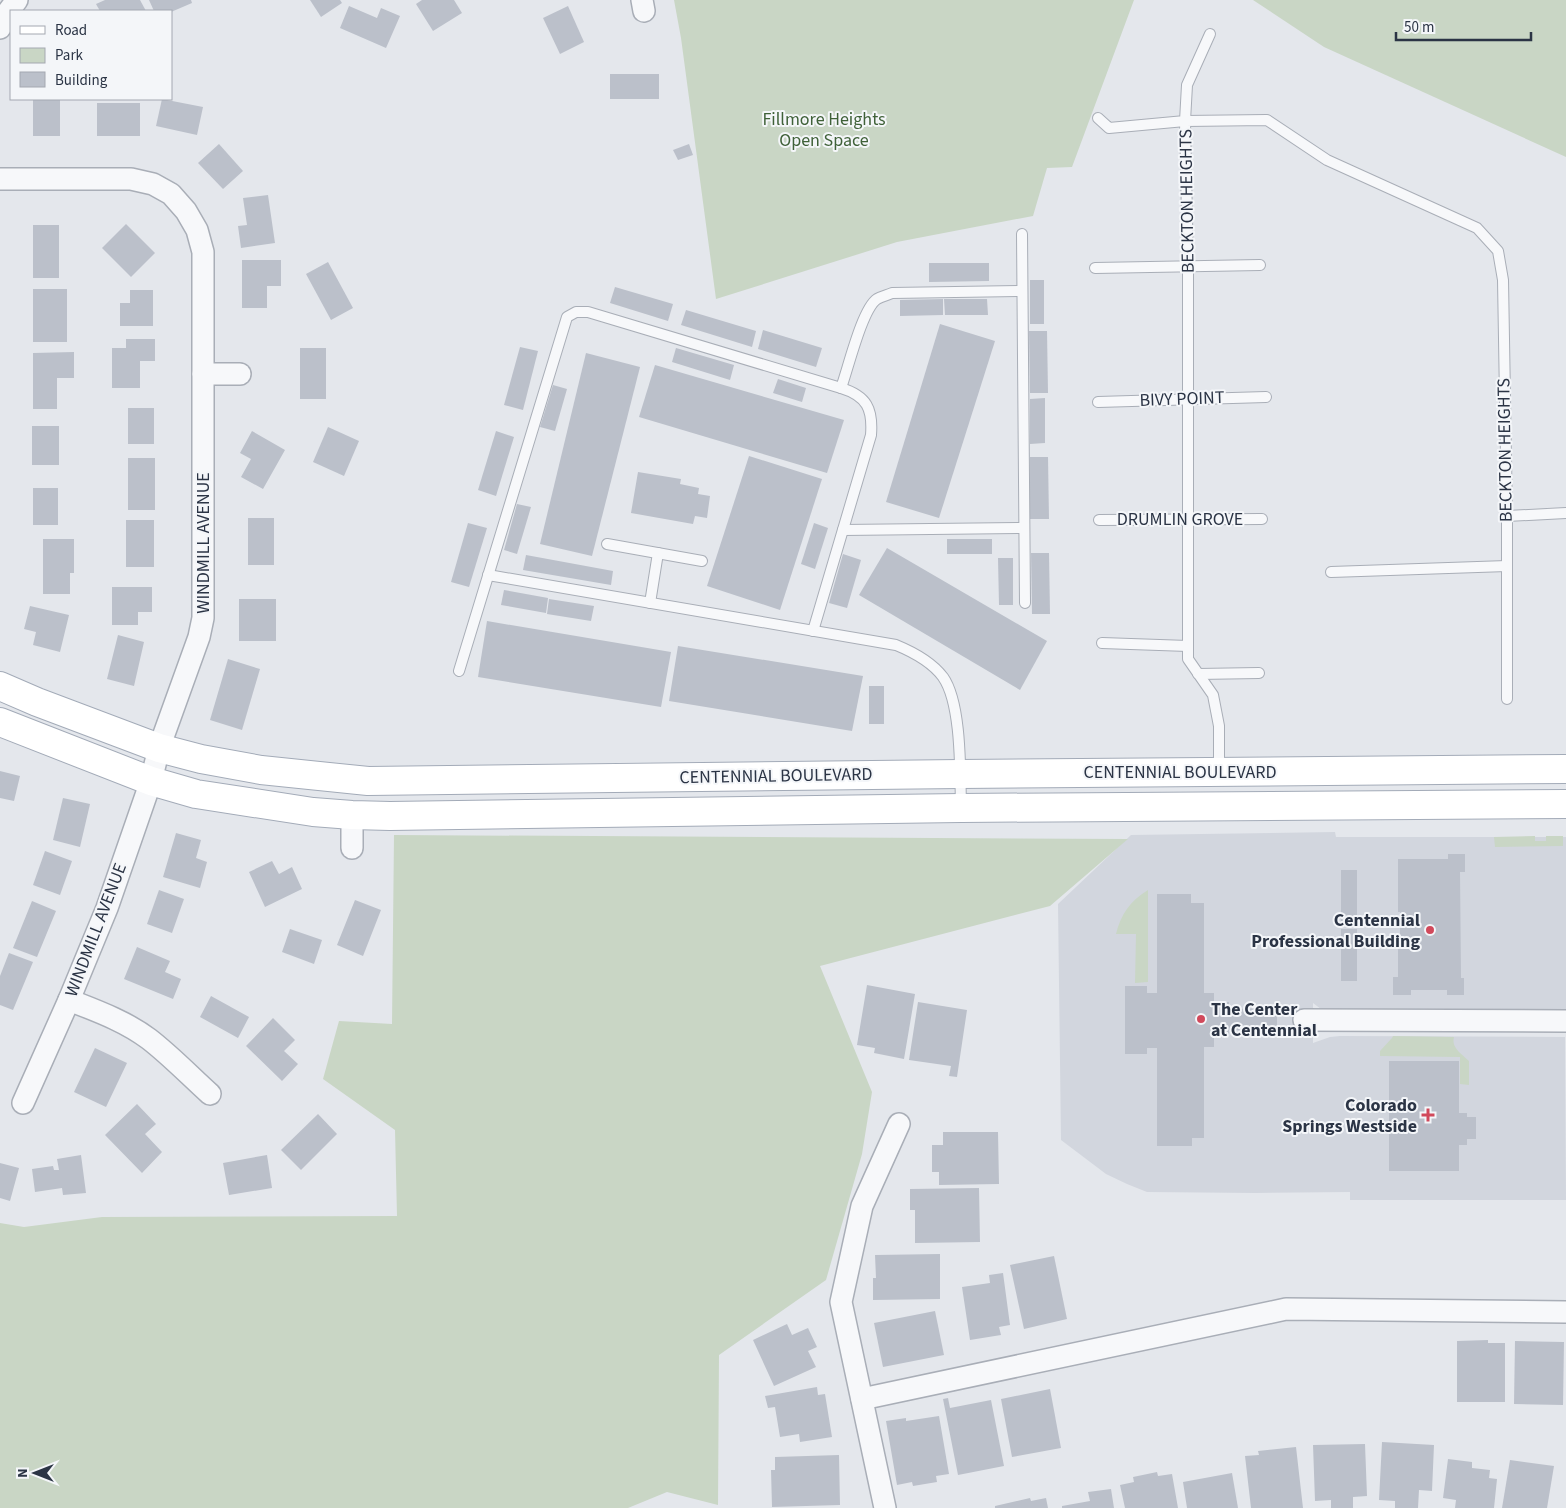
<svg xmlns="http://www.w3.org/2000/svg" width="1566" height="1508" font-family="'Source Sans 3',sans-serif">
	<style>
		.built { fill: #d2d6de }
		.green { fill: #c9d6c5 }
		.building { fill: #bbc0ca }
		.lines { fill: none; stroke-linecap: round; stroke-linejoin: round }
		.lane-casing { stroke: #a9aeb7; stroke-width: 12 }
		.street-casing { stroke: #a9aeb7; stroke-width: 24 }
		.primary-casing { stroke: #a3abb8; stroke-width: 30 }
		.lane { stroke: #f7f8fa; stroke-width: 10 }
		.street { stroke: #f7f8fa; stroke-width: 21 }
		.primary { stroke: #fff; stroke-width: 28 }
		.poi-dot { fill: #d1495b; stroke: #f4f6f9; stroke-width: 2 }
		.labels { text-anchor: middle; dominant-baseline: central; stroke-width: 4; stroke-linejoin: round; paint-order: stroke }
		.park-label { font-size: 18px; fill: #3f6138; stroke: #f4f6f9 }
		.street-label { font-size: 18px; fill: #2b3445; stroke: #f4f6f9 }
		.poi-label { font-size: 18px; font-weight: bold; fill: #2b3445; stroke: #f4f6f9; text-anchor: end }
	</style>
	<rect width="100%" height="100%" fill="#e4e7ec"/>
	<path class="built" d="M 1335,832 L 1336,837 L 1566,837 L 1566,1009 L 1321,1009 L 1313,1003 L 1313,1043 L 1330,1037 L 1340,1036 L 1565,1037 L 1566,1200 L 1350,1200 L 1350,1192 L 1256,1193 L 1147,1192 L 1127,1184 L 1106,1174 L 1061,1140 L 1058,904 L 1131,835 Z"/>
	<g class="green">
		<path d="M 674,0 L 1134,0 L 1072,167 L 1047,168 L 1033,216 L 897,242 L 716,299 L 681,38 Z"/>
		<path d="M 1253,0 L 1566,0 L 1566,157 L 1324,47 Z"/>
		<path d="M 394,835 L 1128,839 L 1050,906 L 820,966 L 872,1092 L 862,1154 L 826,1280 L 719,1355 L 718,1505 L 667,1492 L 628,1508 L 0,1508 L 0,1223 L 24,1227 L 102,1217 L 397,1216 L 395,1130 L 323,1079 L 339,1021 L 392,1024 Z"/>
		<path d="M 1535,836 L 1535,841 L 1546,841 L 1546,836 L 1563,836 L 1563,846 L 1495,847 L 1494,837 Z"/>
		<path d="M 1148,890 L 1148,982 L 1135,983 L 1136,934 L 1116,934 C 1121,914 1130,901 1148,890 Z"/>
		<path d="M 1393,1036 L 1454,1037 C 1451,1048 1462,1054 1469,1061 L 1469,1085 L 1460,1084 L 1460,1057 L 1380,1056 L 1380,1051 L 1392,1038 Z"/>
	</g>
	<g class="building">
		<path d="M 105,0 L 140,0 L 146,11 L 100,11 L 96,4 Z"/>
		<path d="M 149,0 L 191,0 L 192,3 L 171,12 L 154,11 Z"/>
		<path d="M 310,0 L 340,0 L 342,3 L 321,17 Z"/>
		<path d="M 422,0 L 454,0 L 462,13 L 433,31 L 416,4 Z"/>
		<path d="M 349,6 L 377,18 L 381,8 L 400,16 L 386,48 L 340,28 Z"/>
		<path d="M 568,6 L 584,42 L 560,54 L 543,18 Z"/>
		<rect x="610" y="74" width="49" height="25"/>
		<rect x="33" y="99" width="27" height="37"/>
		<path d="M 162,99 L 203,107 L 197,135 L 156,126 Z"/>
		<rect x="97" y="103" width="43" height="33"/>
		<path d="M 219,144 L 243,171 L 223,189 L 198,163 Z"/>
		<path d="M 689,144 L 693,155 L 678,160 L 673,150 Z"/>
		<path d="M 268,195 L 275,243 L 241,248 L 238,226 L 247,225 L 243,198 Z"/>
		<path d="M 126,224 L 155,253 L 131,277 L 102,248 Z"/>
		<rect x="33" y="225" width="26" height="53"/>
		<path d="M 242,260 L 281,260 L 281,286 L 267,286 L 267,308 L 242,308 Z"/>
		<path d="M 328,262 L 353,308 L 331,320 L 306,274 Z"/>
		<path d="M 929,263 L 989,263 L 989,281 L 929,282 Z"/>
		<rect x="1030" y="280" width="14" height="44"/>
		<path d="M 615,287 L 673,304 L 668,321 L 610,303 Z"/>
		<rect x="33" y="289" width="34" height="53"/>
		<path d="M 130,290 L 153,290 L 153,326 L 120,326 L 120,303 L 130,303 Z"/>
		<path d="M 943,299 L 943,315 L 900,316 L 900,300 Z"/>
		<path d="M 944,299 L 987,299 L 988,315 L 945,315 Z"/>
		<path d="M 686,310 L 756,331 L 752,347 L 681,325 Z"/>
		<path d="M 940,324 L 995,341 L 939,518 L 886,502 Z"/>
		<path d="M 763,330 L 822,348 L 816,367 L 758,349 Z"/>
		<path d="M 1029,331 L 1047,331 L 1048,393 L 1030,393 Z"/>
		<path d="M 126,339 L 155,339 L 155,361 L 140,361 L 140,388 L 112,388 L 112,348 L 126,348 Z"/>
		<path d="M 520,347 L 538,351 L 523,410 L 504,405 Z"/>
		<rect x="300" y="348" width="26" height="51"/>
		<path d="M 676,348 L 734,365 L 730,380 L 672,362 Z"/>
		<path d="M 74,352 L 74,378 L 57,378 L 57,409 L 33,409 L 33,353 Z"/>
		<path d="M 586,353 L 640,367 L 592,556 L 540,544 Z"/>
		<path d="M 655,365 L 844,420 L 827,473 L 639,417 Z"/>
		<path d="M 778,379 L 806,388 L 802,402 L 773,393 Z"/>
		<path d="M 553,385 L 567,389 L 555,431 L 540,427 Z"/>
		<path d="M 1045,398 L 1045,443 L 1030,444 L 1030,399 Z"/>
		<rect x="128" y="408" width="26" height="36"/>
		<rect x="32" y="426" width="27" height="39"/>
		<path d="M 328,427 L 359,441 L 344,476 L 313,462 Z"/>
		<path d="M 252,431 L 285,450 L 263,489 L 241,477 L 251,459 L 240,453 Z"/>
		<path d="M 496,431 L 514,437 L 496,496 L 478,490 Z"/>
		<path d="M 749,456 L 822,479 L 780,610 L 707,586 Z"/>
		<path d="M 1030,457 L 1048,457 L 1049,519 L 1030,519 Z"/>
		<rect x="128" y="458" width="27" height="52"/>
		<path d="M 638,472 L 681,479 L 680,484 L 699,488 L 698,494 L 710,496 L 707,518 L 695,516 L 693,524 L 631,513 Z"/>
		<rect x="33" y="488" width="25" height="37"/>
		<path d="M 517,504 L 531,507 L 517,554 L 504,550 Z"/>
		<rect x="248" y="518" width="26" height="47"/>
		<rect x="126" y="520" width="28" height="47"/>
		<path d="M 468,523 L 487,528 L 469,587 L 451,582 Z"/>
		<path d="M 814,523 L 828,528 L 815,569 L 801,564 Z"/>
		<path d="M 43,539 L 74,539 L 74,573 L 70,573 L 70,594 L 43,594 Z"/>
		<rect x="947" y="539" width="45" height="15"/>
		<path d="M 887,548 L 1047,641 L 1020,690 L 859,595 Z"/>
		<path d="M 1031,553 L 1049,553 L 1050,614 L 1032,614 Z"/>
		<path d="M 843,554 L 861,560 L 847,608 L 829,603 Z"/>
		<path d="M 526,555 L 613,571 L 611,585 L 523,570 Z"/>
		<path d="M 998,558 L 1013,558 L 1013,605 L 999,605 Z"/>
		<path d="M 112,587 L 152,587 L 152,612 L 138,612 L 138,625 L 112,625 Z"/>
		<path d="M 504,590 L 548,598 L 546,613 L 501,605 Z"/>
		<rect x="239" y="599" width="37" height="42"/>
		<path d="M 549,599 L 594,606 L 591,621 L 547,614 Z"/>
		<path d="M 30,606 L 69,615 L 60,652 L 33,645 L 36,632 L 24,629 Z"/>
		<path d="M 487,621 L 671,652 L 661,707 L 478,677 Z"/>
		<path d="M 118,635 L 144,642 L 134,686 L 107,679 Z"/>
		<path d="M 678,646 L 863,676 L 852,731 L 669,701 Z"/>
		<path d="M 228,659 L 260,669 L 242,730 L 210,720 Z"/>
		<rect x="869" y="686" width="15" height="38"/>
		<path d="M 0,771 L 20,776 L 14,801 L 0,798 Z"/>
		<path d="M 63,798 L 90,804 L 80,847 L 53,840 Z"/>
		<path d="M 176,833 L 201,840 L 196,858 L 207,862 L 200,888 L 163,877 Z"/>
		<path d="M 45,851 L 72,861 L 60,895 L 33,885 Z"/>
		<path d="M 1448,854 L 1465,854 L 1465,872 L 1460,872 L 1461,978 L 1464,978 L 1464,995 L 1447,995 L 1447,990 L 1411,990 L 1411,995 L 1393,995 L 1393,977 L 1398,977 L 1398,936 L 1400,936 L 1400,912 L 1398,912 L 1398,859 L 1448,859 Z"/>
		<path d="M 272,861 L 279,874 L 292,867 L 302,889 L 265,907 L 249,872 Z"/>
		<rect x="1341" y="870" width="16" height="52"/>
		<path d="M 159,890 L 184,899 L 172,933 L 147,924 Z"/>
		<path d="M 1157,894 L 1191,894 L 1191,903 L 1204,903 L 1204,993 L 1214,993 L 1214,1002 L 1229,1002 L 1229,1009 L 1277,1008 L 1277,1030 L 1229,1030 L 1229,1037 L 1214,1037 L 1214,1047 L 1204,1047 L 1204,1138 L 1192,1138 L 1192,1146 L 1157,1146 L 1157,1048 L 1147,1048 L 1147,1054 L 1125,1054 L 1125,986 L 1147,986 L 1147,993 L 1157,993 Z"/>
		<path d="M 355,900 L 381,910 L 363,956 L 337,945 Z"/>
		<path d="M 32,901 L 56,911 L 37,957 L 13,948 Z"/>
		<path d="M 290,929 L 322,940 L 314,964 L 282,952 Z"/>
		<rect x="1341" y="929" width="16" height="52"/>
		<path d="M 137,947 L 170,961 L 165,972 L 181,979 L 173,999 L 124,979 Z"/>
		<path d="M 9,953 L 33,962 L 13,1010 L 0,1005 L 0,976 Z"/>
		<path d="M 867,985 L 915,994 L 904,1059 L 874,1053 L 875,1048 L 857,1045 Z"/>
		<path d="M 211,996 L 249,1017 L 238,1038 L 200,1017 Z"/>
		<path d="M 918,1002 L 967,1010 L 957,1077 L 949,1076 L 951,1066 L 909,1060 Z"/>
		<path d="M 273,1018 L 295,1040 L 284,1051 L 298,1064 L 282,1081 L 246,1046 Z"/>
		<path d="M 95,1048 L 127,1063 L 106,1107 L 74,1092 Z"/>
		<path d="M 1389,1061 L 1459,1061 L 1459,1113 L 1467,1113 L 1467,1117 L 1476,1117 L 1476,1139 L 1467,1139 L 1467,1145 L 1459,1145 L 1459,1171 L 1389,1171 Z"/>
		<path d="M 137,1104 L 156,1124 L 145,1134 L 162,1152 L 142,1173 L 105,1135 Z"/>
		<path d="M 318,1114 L 337,1134 L 301,1170 L 281,1150 Z"/>
		<path d="M 943,1132 L 998,1132 L 999,1184 L 939,1185 L 939,1172 L 932,1172 L 932,1145 L 943,1145 Z"/>
		<path d="M 81,1155 L 86,1193 L 63,1195 L 62,1188 L 35,1192 L 32,1169 L 53,1166 L 54,1170 L 59,1170 L 57,1159 Z"/>
		<path d="M 267,1155 L 272,1188 L 229,1195 L 223,1163 Z"/>
		<path d="M 0,1163 L 19,1168 L 10,1201 L 0,1198 Z"/>
		<path d="M 979,1188 L 980,1242 L 915,1243 L 915,1210 L 910,1210 L 910,1189 Z"/>
		<path d="M 940,1254 L 940,1299 L 873,1300 L 873,1278 L 876,1278 L 875,1255 Z"/>
		<path d="M 1054,1256 L 1067,1319 L 1024,1329 L 1010,1265 Z"/>
		<path d="M 1003,1273 L 1010,1325 L 999,1327 L 1001,1335 L 970,1340 L 962,1287 L 990,1283 L 989,1275 Z"/>
		<path d="M 935,1311 L 944,1355 L 883,1367 L 874,1323 Z"/>
		<path d="M 787,1324 L 792,1335 L 808,1328 L 817,1347 L 808,1351 L 816,1367 L 774,1386 L 753,1340 Z"/>
		<path d="M 1488,1340 L 1488,1343 L 1505,1343 L 1505,1402 L 1457,1402 L 1457,1341 Z"/>
		<path d="M 1515,1341 L 1564,1342 L 1563,1405 L 1514,1404 Z"/>
		<path d="M 817,1387 L 818,1395 L 825,1394 L 832,1437 L 800,1442 L 799,1434 L 780,1437 L 775,1407 L 768,1408 L 765,1396 Z"/>
		<path d="M 1050,1389 L 1061,1448 L 1012,1457 L 1001,1399 Z"/>
		<path d="M 948,1398 L 950,1408 L 991,1400 L 1004,1466 L 958,1475 L 943,1399 Z"/>
		<path d="M 939,1416 L 949,1474 L 936,1476 L 937,1482 L 913,1486 L 912,1482 L 897,1485 L 886,1421 L 906,1418 L 906,1421 Z"/>
		<path d="M 1382,1442 L 1434,1445 L 1432,1491 L 1419,1490 L 1418,1508 L 1395,1508 L 1395,1501 L 1379,1500 Z"/>
		<path d="M 1365,1444 L 1367,1496 L 1353,1497 L 1353,1508 L 1331,1508 L 1331,1500 L 1315,1501 L 1313,1445 Z"/>
		<path d="M 1296,1447 L 1303,1508 L 1251,1508 L 1245,1456 L 1259,1455 L 1258,1451 Z"/>
		<path d="M 839,1455 L 840,1505 L 772,1507 L 771,1470 L 775,1470 L 775,1457 Z"/>
		<path d="M 1448,1459 L 1472,1462 L 1472,1468 L 1490,1470 L 1489,1478 L 1497,1479 L 1494,1508 L 1455,1508 L 1456,1500 L 1443,1498 Z"/>
		<path d="M 1510,1460 L 1554,1466 L 1547,1508 L 1502,1508 Z"/>
		<path d="M 1157,1472 L 1158,1476 L 1172,1474 L 1178,1508 L 1125,1508 L 1120,1485 L 1134,1482 L 1133,1477 Z"/>
		<path d="M 1232,1473 L 1238,1508 L 1187,1508 L 1183,1482 Z"/>
		<path d="M 1111,1489 L 1114,1508 L 1062,1508 L 1062,1506 L 1090,1501 L 1088,1492 Z"/>
		<path d="M 1030,1498 L 1031,1501 L 1046,1498 L 1048,1508 L 995,1508 L 995,1506 Z"/>
	</g>
	<g class="lines">
		<g class="lane-casing">
			<g id="lane">
				<path d="M 1098,118 L 1109,128 L 1185,121 L 1187,85 L 1210,34"/>
				<path d="M 1022,234 L 1025,603"/>
				<path d="M 1095,268 L 1260,265"/>
				<path d="M 841,388 C 848,369 862,309 877,299 C 882,296 888,295 892,293 L 1022,291"/>
				<path d="M 1098,402 L 1266,397"/>
				<path d="M 1507,516 L 1566,513"/>
				<path d="M 1099,520 L 1262,519"/>
				<path d="M 843,530 L 1024,528"/>
				<path d="M 607,544 L 702,561"/>
				<path d="M 1331,572 L 1507,566"/>
				<path d="M 488,575 L 896,645 C 913,652 931,661 943,677 C 962,704 960,774 961,807"/>
				<path d="M 650,603 L 658,553"/>
				<path d="M 1102,643 L 1188,646"/>
				<path d="M 459,671 L 567,317 L 576,312 L 588,312 L 841,388 C 867,396 873,409 871,435 L 813,631"/>
				<path d="M 1198,674 L 1259,673"/>
				<path d="M 1219,770 L 1219,726 L 1213,695 L 1188,659 L 1188,266 L 1185,121 L 1267,120 L 1327,160 L 1477,228 L 1498,251 L 1503,280 L 1507,516 L 1507,699"/>
			</g>
		</g>
		<g class="street-casing">
			<g id="street">
				<path d="M 642,0 L 644,11"/>
				<path d="M 0,28 L 7,13 L 17,0"/>
				<path d="M 0,179 L 131,179 L 153,184 L 171,194 L 186,211 L 197,230 L 203,252 L 203,618 L 199,637 L 159,748 L 151,781 L 107,908 L 69,1000 L 23,1103"/>
				<path d="M 203,374 L 240,374"/>
				<path d="M 352,848 L 352,815"/>
				<path d="M 69,1000 C 97,1011 125,1021 149,1039 C 171,1056 190,1076 210,1094"/>
				<path d="M 1304,1020 L 1566,1021"/>
				<path d="M 862,1399 L 1286,1309 L 1566,1312"/>
				<path d="M 885,1508 L 841,1302 L 862,1206 L 899,1124"/>
			</g>
		</g>
		<g class="primary-casing">
			<g id="primary">
				<path d="M 0,686 L 37,702 L 159,748 L 201,759 L 261,770 L 368,781 L 960,774 L 1566,769"/>
				<path d="M 0,722 L 151,781 L 196,794 L 313,812 L 352,815 L 390,816 L 961,808 L 1566,804"/>
			</g>
		</g>
		<use href="#lane" class="lane"/>
		<use href="#street" class="street"/>
		<use href="#primary" class="primary"/>
	</g>
	<g class="poi-dot">
		<circle cx="1430" cy="930" r="5"/>
		<circle cx="1201" cy="1019" r="5"/>
		<path d="M1425.5 1107.5h5v5h5v5h-5v5h-5v-5h-5v-5h5z"/>
	</g>
	<g class="labels">
		<g class="park-label">
			<text x="824" y="119">Fillmore Heights<tspan x="824" dy="21">Open Space</tspan></text>
		</g>
		<g class="street-label">
			<text transform="translate(1187 201) rotate(-91)">BECKTON HEIGHTS</text>
			<text transform="translate(1182 399) rotate(-2)">BIVY POINT</text>
			<text transform="translate(1505 450) rotate(-91)">BECKTON HEIGHTS</text>
			<text x="1180" y="519">DRUMLIN GROVE</text>
			<text transform="translate(203 543) rotate(-90)">WINDMILL AVENUE</text>
			<text x="1180" y="772">CENTENNIAL BOULEVARD</text>
			<text transform="translate(776 776) rotate(-1)">CENTENNIAL BOULEVARD</text>
			<text transform="translate(96 930) rotate(-69)">WINDMILL AVENUE</text>
		</g>
		<g class="poi-label">
			<text x="1420" y="920">Centennial<tspan x="1420" dy="21">Professional Building</tspan></text>
			<text x="1211" y="1009" text-anchor="start">The Center<tspan x="1211" dy="21">at Centennial</tspan></text>
			<text x="1417" y="1105">Colorado<tspan x="1417" dy="21">Springs Westside</tspan></text>
		</g>
	</g>
	<rect x="10" y="10" width="162" height="90" fill="#f4f6f9" stroke="#a4a8b1"/>
	<rect x="20" y="26" width="25" height="8" fill="#ffffff" stroke="#a4a8b1"/>
	<text x="55" y="35" font-size="15" fill="#2b3445">Road</text>
	<rect x="20" y="48" width="25" height="15" fill="#c9d6c5" stroke="#a4a8b1"/>
	<text x="55" y="60" font-size="15" fill="#2b3445">Park</text>
	<rect x="20" y="72" width="25" height="15" fill="#bbc0ca" stroke="#a4a8b1"/>
	<text x="55" y="85" font-size="15" fill="#2b3445">Building</text>
	<g transform="translate(35 1473) rotate(270)" stroke="#f4f6f9" stroke-width="4" paint-order="stroke">
	<path d="M0-4L9 19L0 12L-9 19Z" fill="#2b3445"/>
	<text y="-8" font-size="14" font-weight="bold" text-anchor="middle" fill="#2b3445">N</text>
	</g>
	<path d="M1396 32v8h135v-8" fill="none" stroke="#2b3445" stroke-width="2.5"/>
	<text x="1404" y="32" font-size="15" fill="#2b3445" stroke="#f4f6f9" stroke-width="4" paint-order="stroke">50 m</text>
</svg>
